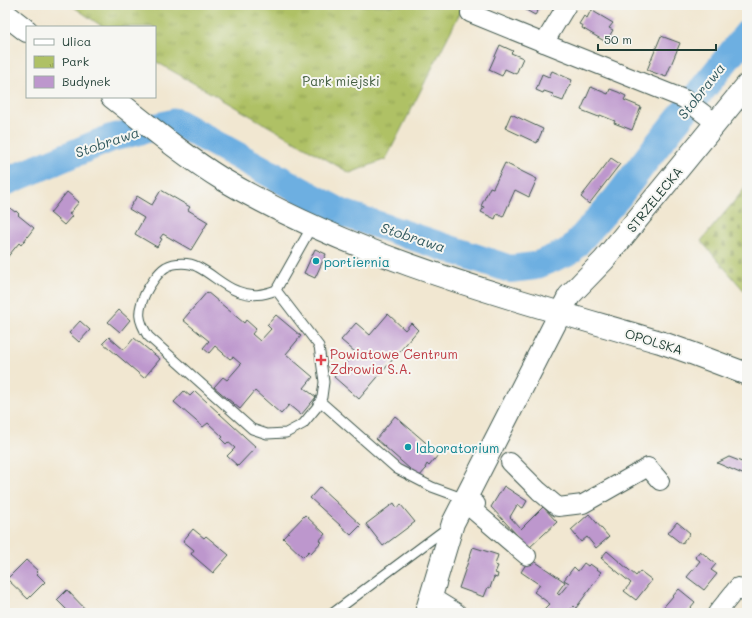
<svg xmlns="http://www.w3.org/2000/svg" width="752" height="618" font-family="Mali,sans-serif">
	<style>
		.cemetery { fill: url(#cemetery-stones); stroke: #677f4c }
		.park { fill: url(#park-tufts); stroke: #677f4c }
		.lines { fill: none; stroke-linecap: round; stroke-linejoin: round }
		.river { stroke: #6dafe1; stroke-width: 28 }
		.building { fill: #bd97cd }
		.lane-casing { stroke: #3e564c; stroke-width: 11 }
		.street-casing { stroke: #3e564c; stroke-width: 20 }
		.secondary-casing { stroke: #3e564c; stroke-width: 24 }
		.lane { stroke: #fff; stroke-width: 9 }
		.street { stroke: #fff; stroke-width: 18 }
		.secondary { stroke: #fff; stroke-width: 22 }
		.culture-dot { fill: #0f9aa8; stroke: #f6f6f2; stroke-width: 1.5 }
		.health-dot { fill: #e0444e; stroke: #f6f6f2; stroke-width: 1.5 }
		.labels { text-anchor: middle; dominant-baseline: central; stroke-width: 4; stroke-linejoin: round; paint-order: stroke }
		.park-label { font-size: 13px; fill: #435e40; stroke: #f6f6f2 }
		.street-label { font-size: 13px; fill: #1f3d34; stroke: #f6f6f2 }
		.culture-label { font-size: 13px; fill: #0d838f; stroke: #f6f6f2; text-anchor: start }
		.health-label { font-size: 13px; fill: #be3a42; stroke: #f6f6f2; text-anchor: start }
		.water-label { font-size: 14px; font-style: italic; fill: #325a5f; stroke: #f6f6f2 }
	</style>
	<defs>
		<pattern id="cemetery-stones" width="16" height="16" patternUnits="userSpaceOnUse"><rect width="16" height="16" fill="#afc165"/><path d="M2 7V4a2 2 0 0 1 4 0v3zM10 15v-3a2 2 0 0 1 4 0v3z" fill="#8e9e54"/></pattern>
		<pattern id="park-tufts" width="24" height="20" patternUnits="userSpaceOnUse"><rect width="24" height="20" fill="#afc165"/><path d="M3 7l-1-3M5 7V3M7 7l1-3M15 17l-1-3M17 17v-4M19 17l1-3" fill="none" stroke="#8e9e54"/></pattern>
	</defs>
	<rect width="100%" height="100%" fill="#f6f6f2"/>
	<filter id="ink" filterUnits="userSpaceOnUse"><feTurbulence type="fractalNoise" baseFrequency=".025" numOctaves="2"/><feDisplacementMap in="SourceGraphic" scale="8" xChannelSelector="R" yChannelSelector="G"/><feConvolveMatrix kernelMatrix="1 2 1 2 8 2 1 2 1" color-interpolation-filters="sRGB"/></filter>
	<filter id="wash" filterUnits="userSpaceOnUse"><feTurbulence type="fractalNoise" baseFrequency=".012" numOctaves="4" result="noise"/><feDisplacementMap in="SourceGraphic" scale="16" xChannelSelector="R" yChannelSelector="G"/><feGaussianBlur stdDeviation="0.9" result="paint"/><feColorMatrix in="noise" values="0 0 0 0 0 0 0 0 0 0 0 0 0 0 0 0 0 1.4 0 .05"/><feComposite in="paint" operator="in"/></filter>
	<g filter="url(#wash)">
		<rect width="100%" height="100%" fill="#f1e7d1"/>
		<path class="cemetery" d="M 747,186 L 747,294 L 701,241 Z"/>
		<path class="park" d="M 71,5 L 464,5 L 386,159 L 350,173 L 155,61 L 155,27 L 103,27 Z"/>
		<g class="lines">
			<path class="river" d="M 5,182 L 111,138 L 176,122 L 342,213 L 510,269 L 535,266 L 570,251 L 617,198 L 662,139 L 747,34"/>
		</g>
		<g id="blocks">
			<g class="building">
				<path d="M 517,5 L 542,5 L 535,15 Z"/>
				<path d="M 591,10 L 613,23 L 609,28 L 613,30 L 606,42 L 582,28 L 583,26 L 579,24 L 584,16 L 587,18 Z"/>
				<path d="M 661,36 L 680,43 L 666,77 L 647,70 Z"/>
				<path d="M 500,45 L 513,51 L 511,53 L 523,58 L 516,74 L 505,69 L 502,76 L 489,70 Z"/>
				<path d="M 552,71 L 572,80 L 563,101 L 552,97 L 553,94 L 544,91 L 543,93 L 536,90 L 542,74 L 549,77 Z"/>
				<path d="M 591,87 L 608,94 L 610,89 L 618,92 L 626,96 L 624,100 L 641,107 L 632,130 L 614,123 L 615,121 L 600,115 L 599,117 L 581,110 Z"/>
				<path d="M 511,114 L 543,129 L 537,143 L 505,128 Z"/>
				<path d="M 611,158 L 620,164 L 589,204 L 581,197 Z"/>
				<path d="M 505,163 L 537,179 L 529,197 L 515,190 L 503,217 L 497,214 L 495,219 L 481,212 L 484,207 L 481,206 L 490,187 L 493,188 Z"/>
				<path d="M 161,190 L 190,207 L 188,210 L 208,222 L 191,250 L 163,234 L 160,238 L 162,239 L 157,247 L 135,234 L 144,218 L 129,209 L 137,196 L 152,205 Z"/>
				<path d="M 67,192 L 79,202 L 69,214 L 72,216 L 64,225 L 50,213 Z"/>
				<path d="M 6,205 L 15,212 L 16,211 L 19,214 L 18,215 L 34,228 L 21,245 L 19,243 L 5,260 L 5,206 Z"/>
				<path d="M 315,249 L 326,254 L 315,278 L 304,273 Z"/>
				<path d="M 207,292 L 244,323 L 246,320 L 256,329 L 252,334 L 260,341 L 271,329 L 267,325 L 276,315 L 301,336 L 286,354 L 313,377 L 304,388 L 316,397 L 301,415 L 289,405 L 281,414 L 255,391 L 240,409 L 214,387 L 223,377 L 227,380 L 241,364 L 233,357 L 230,359 L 215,346 L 209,353 L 203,348 L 209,341 L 183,320 Z"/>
				<path d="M 119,310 L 130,320 L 120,332 L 108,322 Z"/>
				<path d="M 388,314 L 405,330 L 411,323 L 418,330 L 359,399 L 334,377 L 355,352 L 341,340 L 356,323 L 370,335 Z"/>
				<path d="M 80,321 L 90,330 L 79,342 L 69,333 Z"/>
				<path d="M 109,337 L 124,350 L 134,338 L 160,359 L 144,378 L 103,343 Z"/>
				<path d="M 184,391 L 190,396 L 195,391 L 256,447 L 238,466 L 227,456 L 235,448 L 228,442 L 226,444 L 221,439 L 223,437 L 208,423 L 203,427 L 174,402 Z"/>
				<path d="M 395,416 L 439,454 L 429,466 L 427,464 L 425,468 L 426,469 L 419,477 L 376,439 Z"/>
				<path d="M 729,457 L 747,464 L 747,476 L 717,463 Z"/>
				<path d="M 504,486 L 527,501 L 523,508 L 517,505 L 510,517 L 521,529 L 543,507 L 557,522 L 529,548 L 491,507 Z"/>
				<path d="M 320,487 L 361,525 L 351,535 L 310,498 Z"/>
				<path d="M 394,503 L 397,508 L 401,505 L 415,522 L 383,546 L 366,524 Z"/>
				<path d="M 589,514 L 609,537 L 596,548 L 587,537 L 581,542 L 571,530 Z"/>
				<path d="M 305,515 L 325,534 L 319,541 L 321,542 L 311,553 L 309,551 L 303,557 L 283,538 Z"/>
				<path d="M 677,522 L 690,533 L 682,544 L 668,533 Z"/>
				<path d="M 193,529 L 204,538 L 206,536 L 229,555 L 213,573 L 191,554 L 194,550 L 183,541 Z"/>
				<path d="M 473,547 L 498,555 L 495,565 L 498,566 L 495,573 L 498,574 L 497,578 L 494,577 L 490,588 L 488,587 L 484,597 L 459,588 Z"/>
				<path d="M 607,551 L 636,576 L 640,571 L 652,580 L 636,600 L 624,591 L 631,583 L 601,558 Z"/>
				<path d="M 700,551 L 716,564 L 711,570 L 717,574 L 704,590 L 687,577 L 700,561 L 695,557 Z"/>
				<path d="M 530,558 L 565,582 L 557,593 L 559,595 L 569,583 L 564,580 L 574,567 L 578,571 L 584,563 L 588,566 L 590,564 L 601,572 L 599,575 L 600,575 L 576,608 L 574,606 L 567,613 L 541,613 L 550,604 L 534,592 L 540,585 L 521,572 Z"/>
				<path d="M 26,560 L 38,571 L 36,573 L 45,582 L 28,599 L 7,579 Z"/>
				<path d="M 679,589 L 695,602 L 686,613 L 665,613 L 661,610 Z"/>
				<path d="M 67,590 L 89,613 L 69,613 L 69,612 L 57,600 Z"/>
			</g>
		</g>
	</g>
	<g filter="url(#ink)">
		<use href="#blocks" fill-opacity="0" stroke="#3e564c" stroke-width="1"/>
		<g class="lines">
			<g class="lane-casing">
				<g id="lane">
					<path d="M 276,290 L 319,346 L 324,382 L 322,397 L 317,407 L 303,424 L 286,433 L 267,434 L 252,429 L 148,336 C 138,320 137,312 145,294 C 149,286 158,272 166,267 C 175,262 189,262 198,267 C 212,274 223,286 237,291 C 252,297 263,295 276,290 L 312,226"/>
					<path d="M 321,402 L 397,469 L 432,487 L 465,499"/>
					<path d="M 333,613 L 447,528"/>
				</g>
			</g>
			<g class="street-casing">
				<g id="street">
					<path d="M 567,5 L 544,43 L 684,99 L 716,123"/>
					<path d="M 470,13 L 544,43"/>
					<path d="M 510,462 L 539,491 L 558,507 L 583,504 L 648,467 L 660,481"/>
					<path d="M 476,504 L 473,510 L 527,556"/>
					<path d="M 431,597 L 457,613"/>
					<path d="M 717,613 L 738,587 L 747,594"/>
				</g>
			</g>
			<g class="secondary-casing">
				<g id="secondary">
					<path d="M 5,14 L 27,31"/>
					<path d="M 112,97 C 148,125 183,155 222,179 C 357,259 511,298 660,342 L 694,354 L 747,374"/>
					<path d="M 426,613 L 453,523 L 569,296 L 604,260 L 747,85"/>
				</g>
			</g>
			<use href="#lane" class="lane"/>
			<use href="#street" class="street"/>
			<use href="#secondary" class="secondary"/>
		</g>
	</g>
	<g class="culture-dot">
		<circle cx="316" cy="261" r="4"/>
		<circle cx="408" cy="447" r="4"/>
	</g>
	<path class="health-dot" d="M319 354h4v4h4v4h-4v4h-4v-4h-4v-4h4z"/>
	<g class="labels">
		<g class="park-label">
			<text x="341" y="80">Park miejski</text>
		</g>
		<g class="street-label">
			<text transform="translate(654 199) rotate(-51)">STRZELECKA</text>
			<text transform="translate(654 341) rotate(17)">OPOLSKA</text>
		</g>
		<g class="culture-label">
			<text x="324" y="261">portiernia</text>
			<text x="416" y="447">laboratorium</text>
		</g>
		<g class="health-label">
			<text x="330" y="353">Powiatowe Centrum<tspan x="330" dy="15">Zdrowia S.A.</tspan></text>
		</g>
		<g class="water-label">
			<text transform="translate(701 91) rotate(-52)">Stobrawa</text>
			<text transform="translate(107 142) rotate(-19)">Stobrawa</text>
			<text transform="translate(413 237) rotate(18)">Stobrawa</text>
		</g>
	</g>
	<rect width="752" height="618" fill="none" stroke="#f6f6f2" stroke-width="20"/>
	<rect x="26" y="26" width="130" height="72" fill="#f6f6f2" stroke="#a0aca6"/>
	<rect x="34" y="39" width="20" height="6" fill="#ffffff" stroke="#a0aca6"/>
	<text x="62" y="46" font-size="12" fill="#1f3d34">Ulica</text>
	<rect x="34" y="56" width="20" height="12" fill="url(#park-tufts)" stroke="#a0aca6"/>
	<text x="62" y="66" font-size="12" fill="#1f3d34">Park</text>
	<rect x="34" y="76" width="20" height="12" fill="#bd97cd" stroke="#a0aca6"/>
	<text x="62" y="86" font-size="12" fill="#1f3d34">Budynek</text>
	<path d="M598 44v6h118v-6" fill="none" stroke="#1f3d34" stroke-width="2"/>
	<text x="604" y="44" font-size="12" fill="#1f3d34" stroke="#f6f6f2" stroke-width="3" paint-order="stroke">50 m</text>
</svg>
